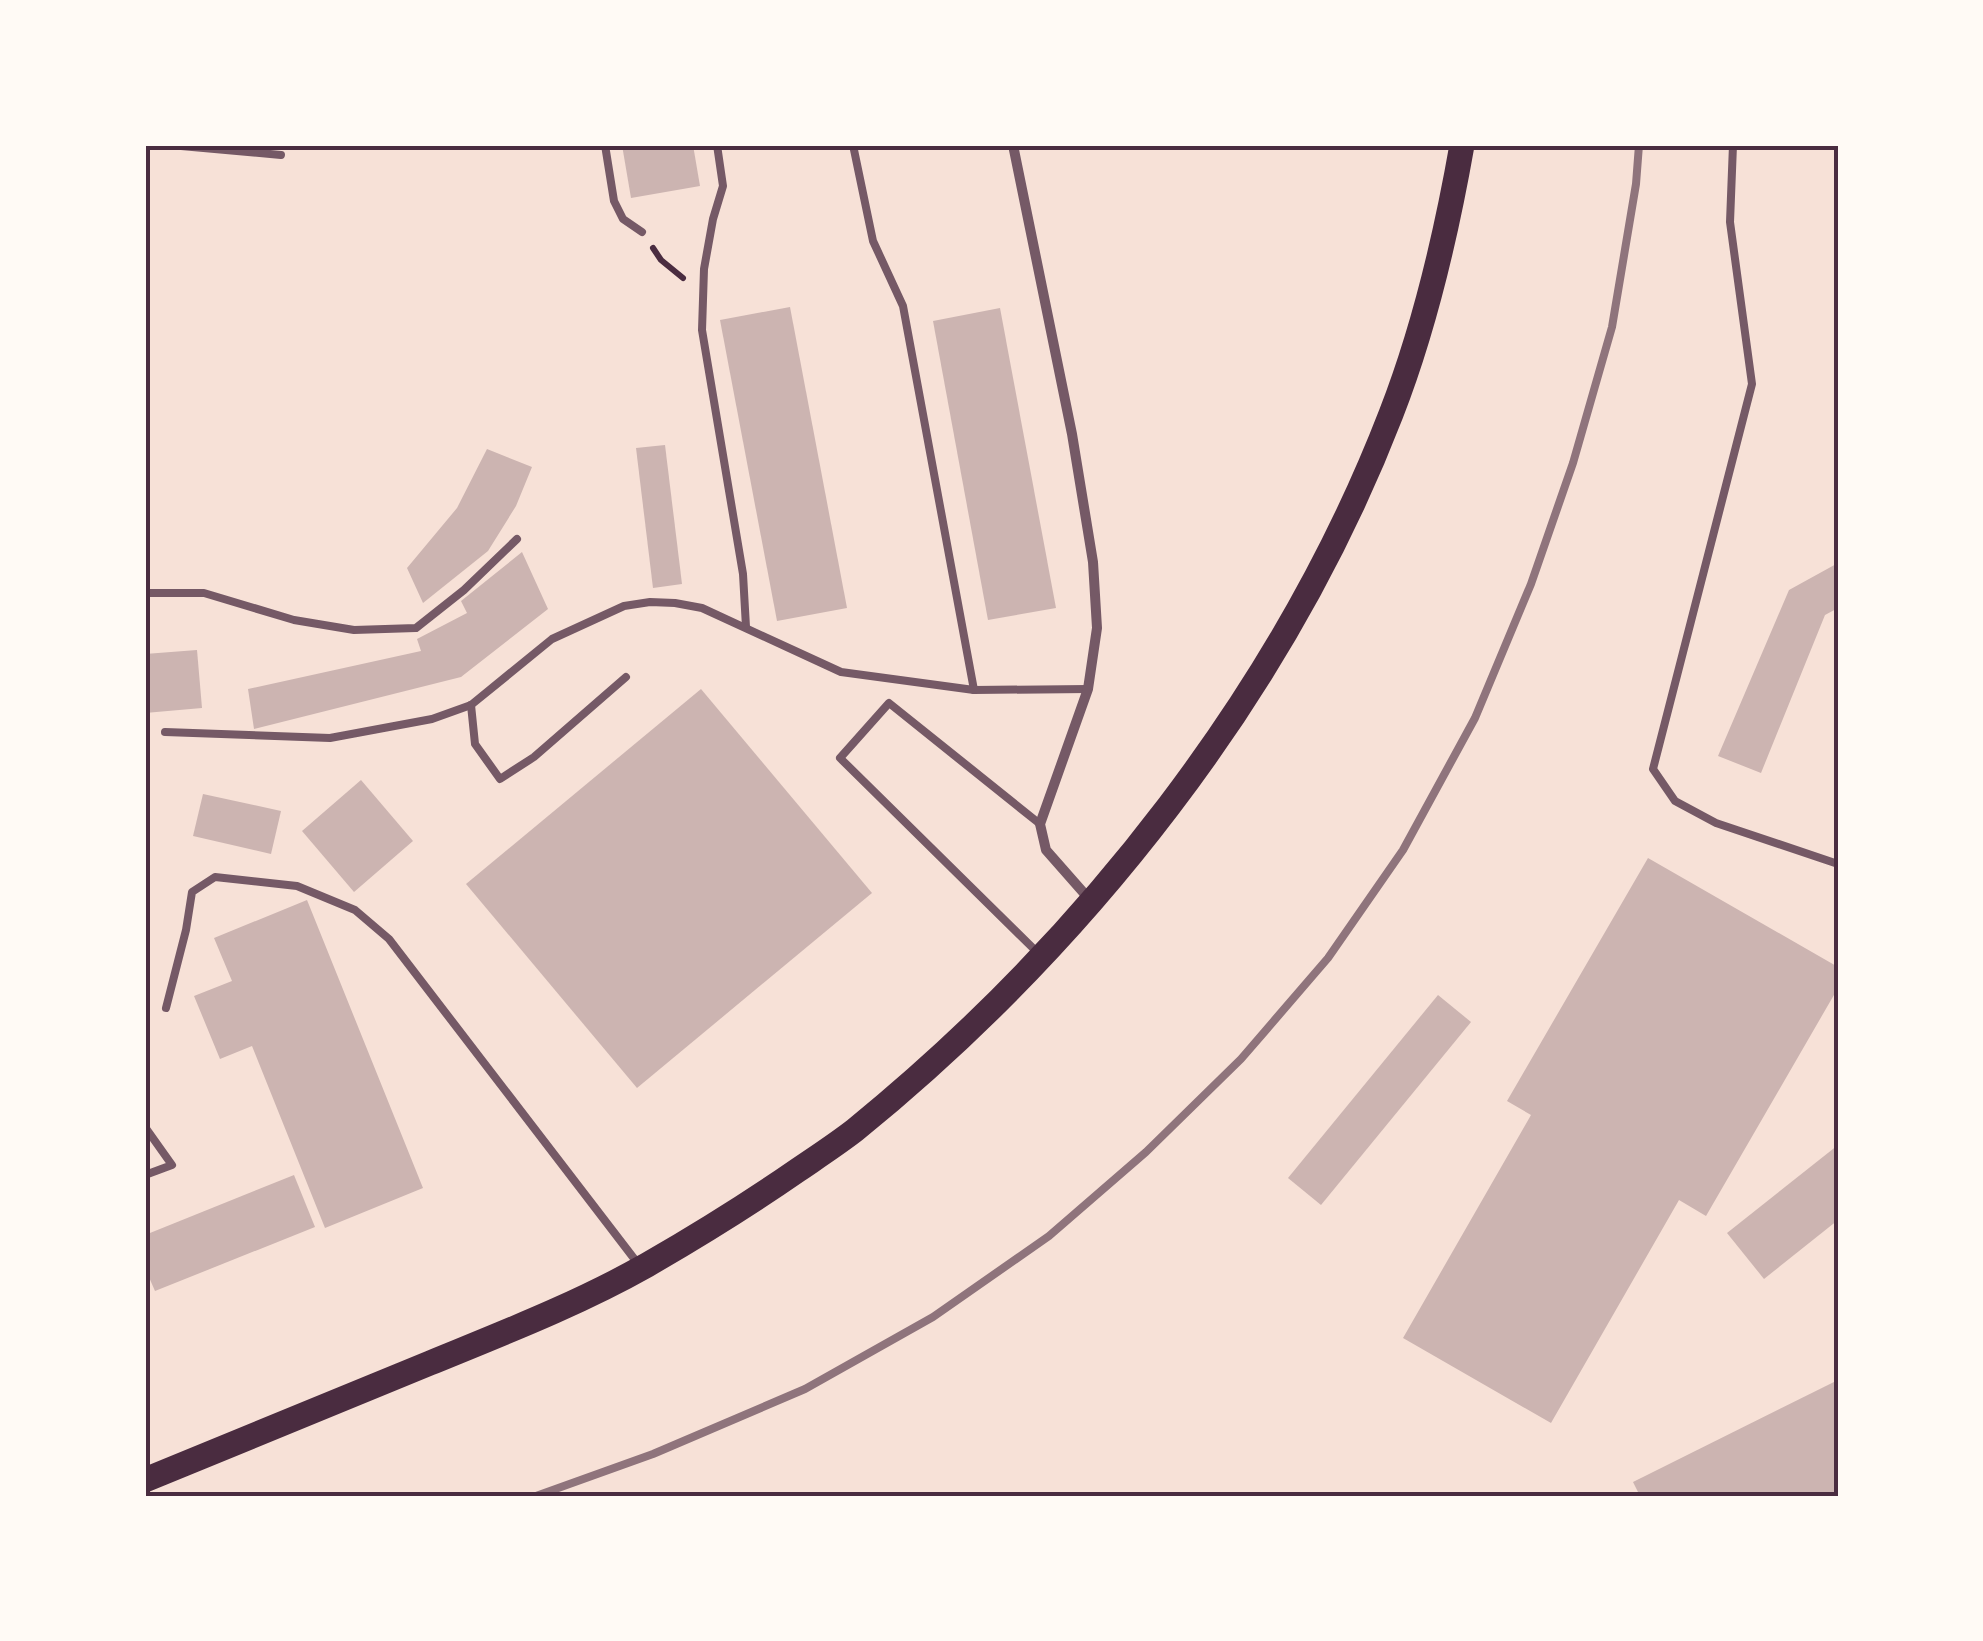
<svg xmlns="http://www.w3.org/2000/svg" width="1983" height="1641" font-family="Barlow,sans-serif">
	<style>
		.building { fill: #ccb4b1 }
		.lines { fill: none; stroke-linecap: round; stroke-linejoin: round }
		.path { stroke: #4a2c40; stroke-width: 6 }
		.service { stroke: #755966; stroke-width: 8 }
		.minor { stroke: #755966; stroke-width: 10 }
		.primary { stroke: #4a2c40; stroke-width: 25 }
		.rail { stroke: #8f747c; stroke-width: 8 }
		.neatline { fill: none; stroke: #4a2c40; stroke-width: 4 }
	</style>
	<rect width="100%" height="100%" fill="#f7e1d7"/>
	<g class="building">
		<path d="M 622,145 L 693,145 L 700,186 L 631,198 Z"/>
		<path d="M 790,307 L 847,608 L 777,621 L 720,320 Z"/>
		<path d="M 1000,308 L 1056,608 L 988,620 L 933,321 Z"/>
		<path d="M 665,445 L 682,584 L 653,588 L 636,448 Z"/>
		<path d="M 487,449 L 532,467 L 516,506 L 488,551 L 423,603 L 407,568 L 457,508 Z"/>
		<path d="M 522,552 L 548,609 L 461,677 L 254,729 L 248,689 L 421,651 L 417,639 L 467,613 L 461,601 Z"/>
		<path d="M 1838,563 L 1838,608 L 1825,615 L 1761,773 L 1718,756 L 1789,590 Z"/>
		<path d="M 197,650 L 202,708 L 145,713 L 145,654 Z"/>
		<path d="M 701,689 L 872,893 L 637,1088 L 466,884 Z"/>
		<path d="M 361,780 L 413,841 L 354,892 L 302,831 Z"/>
		<path d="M 203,794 L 281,811 L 271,854 L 193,836 Z"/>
		<path d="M 1648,858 L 1838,967 L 1838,988 L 1706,1216 L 1679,1200 L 1551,1423 L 1403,1338 L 1531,1115 L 1507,1101 Z"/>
		<path d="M 307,900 L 423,1188 L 325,1228 L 252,1046 L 220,1059 L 194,996 L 232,981 L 214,938 Z"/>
		<path d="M 1438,995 L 1471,1022 L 1321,1205 L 1288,1178 Z"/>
		<path d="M 1838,1145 L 1838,1220 L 1764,1279 L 1727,1233 Z"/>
		<path d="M 294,1175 L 315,1227 L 155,1291 L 145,1268 L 145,1235 Z"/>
		<path d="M 1838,1380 L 1838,1496 L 1640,1496 L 1633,1482 Z"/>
	</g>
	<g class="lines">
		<path class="path" d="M 653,248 L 661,260 L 683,278"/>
		<g class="service">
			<path d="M 170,145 L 281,155"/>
			<path d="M 605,145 L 614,201 L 623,219 L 642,232"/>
			<path d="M 717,145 L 723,186 L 713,219 L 704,269 L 702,330 L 743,574 L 746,627"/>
			<path d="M 853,145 L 873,241 L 903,306 L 974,690"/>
			<path d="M 1733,145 L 1730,222 L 1752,384 L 1653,769 L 1675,801 L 1716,823 L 1838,864"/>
			<path d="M 145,593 L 204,593 L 294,620 L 354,630 L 416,628 L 464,590 L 517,539"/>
			<path d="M 471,705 L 475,744 L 500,779 L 534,757 L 626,677"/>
			<path d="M 165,732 L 330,738 L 432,719 L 471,705 L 552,639 L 624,606 L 650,602 L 675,603 L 702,608 L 841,672 L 974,690 L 1088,689"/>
			<path d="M 1039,954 L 840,758 L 889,703 L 1040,824"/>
			<path d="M 166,1008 L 186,930 L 192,892 L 215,877 L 297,886 L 355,910 L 389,939 L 639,1265"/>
			<path d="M 145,1127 L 172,1165 L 145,1175"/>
		</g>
		<path class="minor" d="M 1013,145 L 1072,434 L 1093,562 L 1097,628 L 1088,689 L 1040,824 L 1046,850 L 1090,900"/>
		<path class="primary" d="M 145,1480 C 240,1441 335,1402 430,1363 C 503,1333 578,1304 647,1265 C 699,1235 749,1204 798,1170 C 817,1157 837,1144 855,1130 C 1085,943 1284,691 1391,414 C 1425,327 1446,236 1462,145"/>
		<path class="rail" d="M 536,1496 L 653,1454 L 805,1389 L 933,1317 L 1049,1236 L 1146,1152 L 1241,1059 L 1328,958 L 1403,850 L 1475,718 L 1531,584 L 1573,463 L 1612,327 L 1636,184 L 1639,145"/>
	</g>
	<rect width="1983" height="1641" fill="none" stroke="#fffaf5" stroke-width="295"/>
	<rect x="148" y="148" width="1688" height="1346" class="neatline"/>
</svg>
